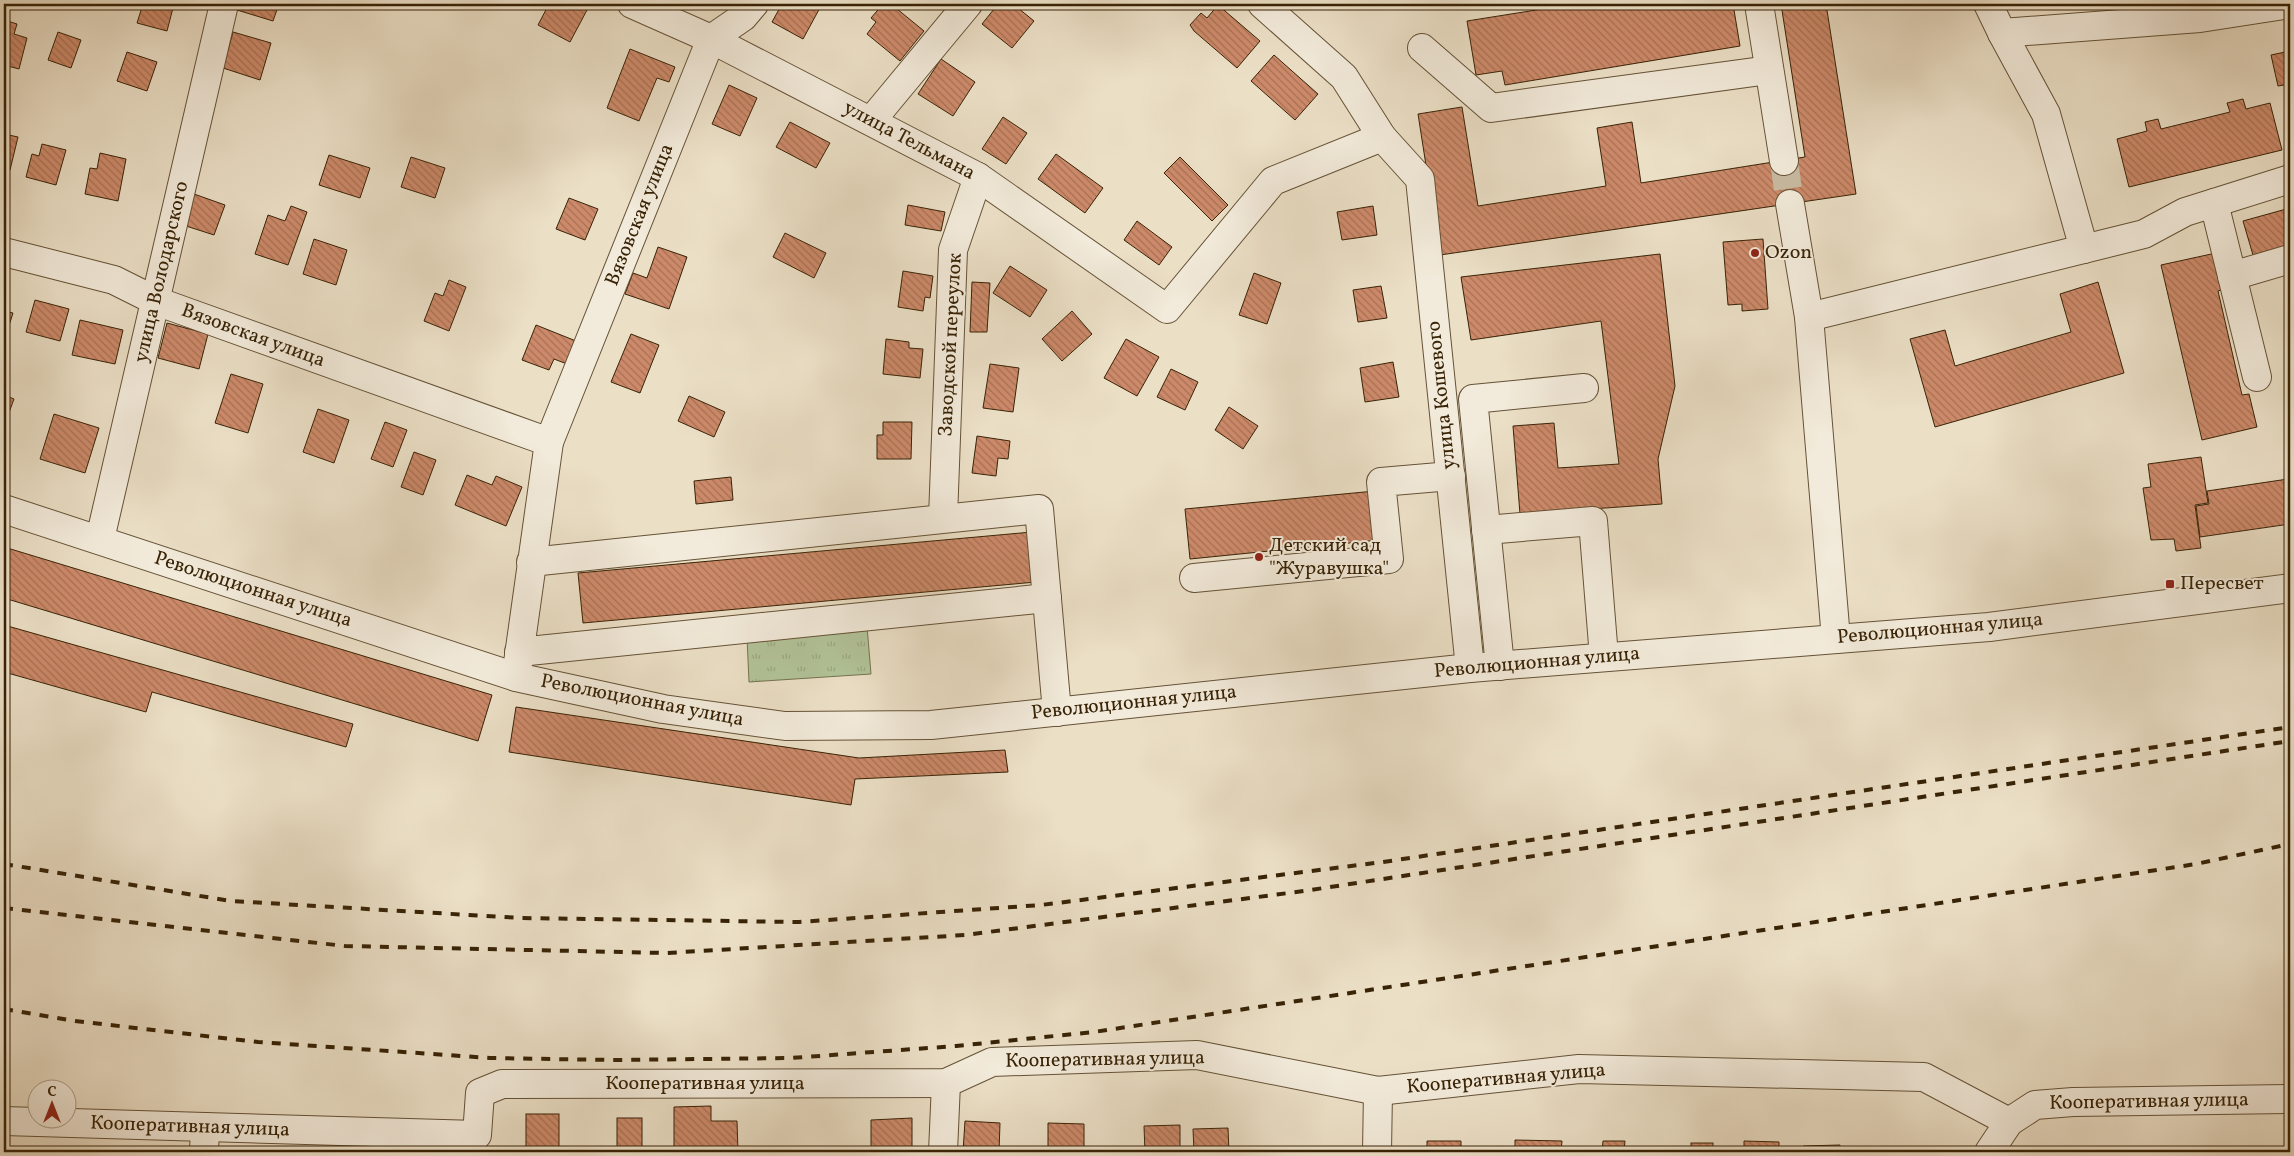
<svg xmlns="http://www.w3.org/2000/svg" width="2294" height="1156" font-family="Vollkorn,serif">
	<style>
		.park { fill: url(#park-tufts); stroke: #757350 }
		.building { fill: url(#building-back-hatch); stroke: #382306 }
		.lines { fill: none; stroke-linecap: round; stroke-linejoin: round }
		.minor-tunnel { stroke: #c7b9a0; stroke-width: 28; stroke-dasharray: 28 14; stroke-linecap: butt }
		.minor-casing { stroke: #655236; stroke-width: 30 }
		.minor { stroke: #f2eada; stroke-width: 28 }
		.rail { stroke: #382306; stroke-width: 4; stroke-dasharray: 9 9; stroke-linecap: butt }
		.poi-dot { fill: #8f2418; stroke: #f2eada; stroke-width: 2 }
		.labels { text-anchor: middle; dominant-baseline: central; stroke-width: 4; stroke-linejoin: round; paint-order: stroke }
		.street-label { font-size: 20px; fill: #382306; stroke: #f2eada }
		.poi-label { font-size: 20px; fill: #382306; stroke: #f2eada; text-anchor: start }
	</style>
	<defs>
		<pattern id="park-tufts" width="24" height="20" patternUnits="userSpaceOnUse" patternTransform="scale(1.25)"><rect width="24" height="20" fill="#b2c399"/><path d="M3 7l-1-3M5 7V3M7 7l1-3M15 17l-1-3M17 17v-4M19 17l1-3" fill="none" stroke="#9aa782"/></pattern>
		<pattern id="building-back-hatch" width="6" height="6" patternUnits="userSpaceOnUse" patternTransform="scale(1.25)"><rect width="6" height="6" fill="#cd8a6a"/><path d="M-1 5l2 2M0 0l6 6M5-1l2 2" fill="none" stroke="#a77055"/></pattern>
	</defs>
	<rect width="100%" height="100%" fill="#ebdfc6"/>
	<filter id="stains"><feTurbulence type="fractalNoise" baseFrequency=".004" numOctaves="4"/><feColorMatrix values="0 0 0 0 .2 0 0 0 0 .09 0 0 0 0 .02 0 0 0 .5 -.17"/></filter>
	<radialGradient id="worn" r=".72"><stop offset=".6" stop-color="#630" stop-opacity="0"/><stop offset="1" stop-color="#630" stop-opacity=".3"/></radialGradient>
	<path class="park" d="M 867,626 L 871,674 L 749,682 L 747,637 Z"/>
	<g class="building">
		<path d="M 143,4 L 174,4 L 167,31 L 137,23 Z"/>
		<path d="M 239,4 L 279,4 L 273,21 L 237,10 Z"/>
		<path d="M 549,4 L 576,4 L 587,10 L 570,42 L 538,25 Z"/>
		<path d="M 782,4 L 822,4 L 803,39 L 772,22 Z"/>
		<path d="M 883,4 L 891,4 L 924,31 L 900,61 L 867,34 L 876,22 L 871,18 Z"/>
		<path d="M 998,4 L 1013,4 L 1034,21 L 1012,48 L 982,24 Z"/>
		<path d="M 1574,4 L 1733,4 L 1740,46 L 1505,85 L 1502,71 L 1476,75 L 1467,21 Z"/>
		<path d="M 1781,4 L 1826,4 L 1856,194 L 1440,255 L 1418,114 L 1462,107 L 1478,206 L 1606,186 L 1597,128 L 1632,122 L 1641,183 L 1805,157 Z"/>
		<path d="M 1218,5 L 1260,41 L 1237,68 L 1194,31 L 1190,25 L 1201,13 L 1207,18 Z"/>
		<path d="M 4,20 L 17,24 L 14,34 L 27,38 L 19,69 L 4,65 Z"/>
		<path d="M 58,32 L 81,40 L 71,68 L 48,60 Z"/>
		<path d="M 233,32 L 271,43 L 260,80 L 223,68 Z"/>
		<path d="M 630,49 L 675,67 L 669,82 L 657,78 L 639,121 L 607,108 Z"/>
		<path d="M 2290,51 L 2290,84 L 2278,86 L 2271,55 Z"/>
		<path d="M 127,52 L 157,62 L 147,91 L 117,81 Z"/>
		<path d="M 1274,55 L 1318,94 L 1295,120 L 1251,81 Z"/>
		<path d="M 941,59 L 975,82 L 953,116 L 918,94 Z"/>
		<path d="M 729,85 L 757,98 L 740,136 L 712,124 Z"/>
		<path d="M 2243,99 L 2246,109 L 2270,103 L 2282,150 L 2129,187 L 2117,139 L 2147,131 L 2145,122 L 2158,119 L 2161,129 L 2230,112 L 2227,103 Z"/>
		<path d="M 1003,117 L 1027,133 L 1006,164 L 982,149 Z"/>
		<path d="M 790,122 L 830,143 L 816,168 L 776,147 Z"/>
		<path d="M 4,134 L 18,137 L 10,170 L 4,168 Z"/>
		<path d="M 42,144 L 66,150 L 56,185 L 26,177 L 32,154 L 39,156 Z"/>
		<path d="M 100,153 L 126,159 L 118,201 L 85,194 L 90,168 L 97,169 Z"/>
		<path d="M 1056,154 L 1103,188 L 1085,213 L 1038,179 Z"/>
		<path d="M 329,155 L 370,168 L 360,198 L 319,185 Z"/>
		<path d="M 411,157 L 445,168 L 435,198 L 401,187 Z"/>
		<path d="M 1180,157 L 1228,205 L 1212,221 L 1164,173 Z"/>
		<path d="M 194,194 L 225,205 L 214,235 L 183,225 Z"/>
		<path d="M 569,198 L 598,209 L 585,240 L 556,229 Z"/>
		<path d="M 908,205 L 945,212 L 941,231 L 905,225 Z"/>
		<path d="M 291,206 L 307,212 L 288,265 L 255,254 L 268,215 L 285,221 Z"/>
		<path d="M 1373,206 L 1377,235 L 1342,240 L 1337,212 Z"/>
		<path d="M 2290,208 L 2290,252 L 2273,250 L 2253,255 L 2243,221 Z"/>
		<path d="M 1137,221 L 1172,247 L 1159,265 L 1124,240 Z"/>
		<path d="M 785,233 L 826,253 L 814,278 L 773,257 Z"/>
		<path d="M 314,239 L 347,250 L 336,285 L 303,274 Z"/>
		<path d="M 1763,239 L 1768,309 L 1742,311 L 1742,304 L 1728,305 L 1723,242 Z"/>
		<path d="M 658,247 L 687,257 L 669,309 L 625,294 L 633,273 L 647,278 Z"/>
		<path d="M 2216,253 L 2224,289 L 2218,291 L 2242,395 L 2249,394 L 2257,427 L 2202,440 L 2161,265 Z"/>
		<path d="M 1660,254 L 1675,386 L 1658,459 L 1662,504 L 1520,514 L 1513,426 L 1554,423 L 1558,468 L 1619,464 L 1601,321 L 1471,340 L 1461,277 Z"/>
		<path d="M 1010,266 L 1047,290 L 1030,317 L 993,293 Z"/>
		<path d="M 903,271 L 933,276 L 930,298 L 925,297 L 923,311 L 898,307 Z"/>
		<path d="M 1254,273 L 1281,283 L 1267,324 L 1239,315 Z"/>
		<path d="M 449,280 L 466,287 L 449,331 L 424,321 L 435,293 L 443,296 Z"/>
		<path d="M 972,282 L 990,283 L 987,332 L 970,332 Z"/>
		<path d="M 2098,282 L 2124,373 L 1935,427 L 1910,339 L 1945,330 L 1955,366 L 2071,332 L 2060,294 Z"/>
		<path d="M 1381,286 L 1387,318 L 1358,322 L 1353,290 Z"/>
		<path d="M 35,300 L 69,309 L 60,341 L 26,332 Z"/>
		<path d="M 4,311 L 13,313 L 4,341 Z"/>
		<path d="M 1072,311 L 1092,334 L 1062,361 L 1042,339 Z"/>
		<path d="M 80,320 L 123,330 L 115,364 L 72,355 Z"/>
		<path d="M 167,323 L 208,334 L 199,369 L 158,358 Z"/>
		<path d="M 536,325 L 576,341 L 567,364 L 554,359 L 549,370 L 522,360 Z"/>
		<path d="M 631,334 L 659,345 L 640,393 L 611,382 Z"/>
		<path d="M 886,339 L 909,342 L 909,348 L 923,349 L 920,378 L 883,374 Z"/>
		<path d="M 1126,339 L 1159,357 L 1137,396 L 1104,378 Z"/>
		<path d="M 1393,362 L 1399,397 L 1365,402 L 1360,368 Z"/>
		<path d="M 990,364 L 1019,368 L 1013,412 L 983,408 Z"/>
		<path d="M 1171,369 L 1198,382 L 1185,410 L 1157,397 Z"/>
		<path d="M 231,374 L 263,384 L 248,433 L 215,423 Z"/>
		<path d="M 4,395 L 14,399 L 4,426 Z"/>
		<path d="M 689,396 L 725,412 L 714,437 L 678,421 Z"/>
		<path d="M 1229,407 L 1258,426 L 1243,449 L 1215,430 Z"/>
		<path d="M 318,409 L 349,420 L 334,463 L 303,452 Z"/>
		<path d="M 54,414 L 99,428 L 85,473 L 40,459 Z"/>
		<path d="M 385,422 L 407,430 L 393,467 L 371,459 Z"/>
		<path d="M 883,422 L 912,422 L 911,459 L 877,459 L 877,435 L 883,435 Z"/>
		<path d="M 977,436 L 1010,441 L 1008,459 L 998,458 L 996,476 L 972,473 Z"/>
		<path d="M 414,452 L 436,460 L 423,495 L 401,487 Z"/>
		<path d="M 2201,457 L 2208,503 L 2195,505 L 2201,548 L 2176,551 L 2174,539 L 2151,540 L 2143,488 L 2151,487 L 2148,464 Z"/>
		<path d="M 467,475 L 492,485 L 496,476 L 522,487 L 506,526 L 455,505 Z"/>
		<path d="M 731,477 L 733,500 L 696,504 L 694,481 Z"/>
		<path d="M 2288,479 L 2290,524 L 2200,537 L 2196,506 L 2209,504 L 2207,491 Z"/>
		<path d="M 1375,491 L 1379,540 L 1190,559 L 1185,509 Z"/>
		<path d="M 1032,532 L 1036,582 L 583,623 L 578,573 Z"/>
		<path d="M 4,547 L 492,695 L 478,741 L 4,598 Z"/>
		<path d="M 4,625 L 353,724 L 346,747 L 152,692 L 146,712 L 4,672 Z"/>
		<path d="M 516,707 L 859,758 L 1005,750 L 1008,772 L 855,779 L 851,805 L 509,752 Z"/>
		<path d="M 711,1106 L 711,1121 L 737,1121 L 738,1152 L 674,1152 L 674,1107 Z"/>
		<rect x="526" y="1114" width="33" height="38"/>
		<rect x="617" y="1118" width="25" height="34"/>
		<path d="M 912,1118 L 912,1152 L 871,1152 L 871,1120 Z"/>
		<path d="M 965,1121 L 1000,1123 L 999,1152 L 963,1152 Z"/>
		<path d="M 1048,1123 L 1084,1124 L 1084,1152 L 1048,1152 Z"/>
		<path d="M 1180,1125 L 1180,1151 L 1145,1152 L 1144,1126 Z"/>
		<path d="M 1228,1128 L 1229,1152 L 1194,1152 L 1193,1129 Z"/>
		<path d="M 1515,1140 L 1562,1141 L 1561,1152 L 1515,1152 Z"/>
		<path d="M 1427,1141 L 1461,1141 L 1461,1147 L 1468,1147 L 1468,1152 L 1427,1152 Z"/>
		<path d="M 1603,1141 L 1625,1141 L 1624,1152 L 1602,1152 Z"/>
		<path d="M 1744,1141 L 1779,1142 L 1779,1152 L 1735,1152 L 1744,1152 Z"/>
		<rect x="1691" y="1143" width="22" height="9"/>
		<path d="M 1840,1145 L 1840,1152 L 1803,1152 L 1803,1146 Z"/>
		<path d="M 1888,1147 L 1888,1152 L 1862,1152 L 1862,1148 Z"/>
	</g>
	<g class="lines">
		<path class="minor-tunnel" d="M 1784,161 L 1790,204"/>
		<g class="minor-casing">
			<g id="minor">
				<path d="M 632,4 L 711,39 L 978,177 L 1167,309 L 1273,181 L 1382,137"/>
				<path d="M 1262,4 L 1344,77 L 1382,137 L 1420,179 L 1470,668"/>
				<path d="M 1759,4 L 1784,161"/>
				<path d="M 1988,4 L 2002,33 L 2046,114 L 2084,249"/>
				<path d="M 2002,33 L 2200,18 L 2290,4"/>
				<path d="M 1422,48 L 1491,108 L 1769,70"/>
				<path d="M 871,121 L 968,4"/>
				<path d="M 2214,203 L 2257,377"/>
				<path d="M 1790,204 L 1809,317"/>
				<path d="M 4,252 L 114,280 L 156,301 L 549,442"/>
				<path d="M 2232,276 L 2290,259"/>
				<path d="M 4,509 L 516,677 L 663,709 L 785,726 L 931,725 L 1470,668 L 1989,627 L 2290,588"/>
				<path d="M 943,518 L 953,250 L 978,177"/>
				<path d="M 1486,530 L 1593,521 L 1604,657"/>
				<path d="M 100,539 L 224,4"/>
				<path d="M 531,562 L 1039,509 L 1057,712"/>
				<path d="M 1194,578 L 1389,559 L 1381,482 L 1451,476"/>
				<path d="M 1836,639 L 1809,317 L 2144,234 L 2185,212 L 2290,179"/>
				<path d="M 519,652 L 1047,598"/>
				<path d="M 1500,666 L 1473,399 L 1584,388"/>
				<path d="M 516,677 L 549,442 L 711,39 L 743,17 L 754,4"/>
				<path d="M 4,1121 L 477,1135 L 480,1093 L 502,1084 L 946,1083 L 992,1062 L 1197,1055 L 1378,1091 L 1579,1069 L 1924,1077 L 2009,1122"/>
				<path d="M 204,1152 L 205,1127"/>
				<path d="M 943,1152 L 946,1083"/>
				<path d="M 1377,1152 L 1378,1091"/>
				<path d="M 1989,1152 L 2009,1122 L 2035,1105 L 2073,1102 L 2290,1099"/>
			</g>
		</g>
		<use href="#minor" class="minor"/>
		<g class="rail">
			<path d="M 4,864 L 231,901 L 521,918 L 799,922 L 1041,905 L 1383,862 L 2290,727"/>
			<path d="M 4,908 L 345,946 L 667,953 L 965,935 L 1304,891 L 2290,741"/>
			<path d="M 4,1009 L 75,1021 L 258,1042 L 490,1058 L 612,1060 L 791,1058 L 956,1046 L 1094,1032 L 2196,864 L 2290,844"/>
		</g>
	</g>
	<g class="poi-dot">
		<circle cx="1755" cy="253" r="5"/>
		<circle cx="1259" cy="557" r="5"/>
		<rect x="2165" y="579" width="10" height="10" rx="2.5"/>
	</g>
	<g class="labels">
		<g class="street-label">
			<text transform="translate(909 141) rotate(28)">улица Тельмана</text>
			<text transform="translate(640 215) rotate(-68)">Вязовская улица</text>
			<text transform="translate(162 272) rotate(-77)">улица Володарского</text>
			<text transform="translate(253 336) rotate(20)">Вязовская улица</text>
			<text transform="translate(951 345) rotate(-87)">Заводской переулок</text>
			<text transform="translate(1442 395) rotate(-96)">улица Кошевого</text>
			<text transform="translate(253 590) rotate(18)">Революционная улица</text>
			<text transform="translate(1940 629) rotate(-5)">Революционная улица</text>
			<text transform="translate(1537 663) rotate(-5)">Революционная улица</text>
			<text transform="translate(642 701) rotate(11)">Революционная улица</text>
			<text transform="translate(1134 703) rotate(-6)">Революционная улица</text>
			<text transform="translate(1105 1060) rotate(-1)">Кооперативная улица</text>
			<text transform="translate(1506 1079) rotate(-5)">Кооперативная улица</text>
			<text x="705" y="1084">Кооперативная улица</text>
			<text transform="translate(2149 1102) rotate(-1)">Кооперативная улица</text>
			<text transform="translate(190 1127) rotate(2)">Кооперативная улица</text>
		</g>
		<g class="poi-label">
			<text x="1765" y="253">Ozon</text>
			<text x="1269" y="546">Детский сад<tspan x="1269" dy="23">"Журавушка"</tspan></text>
			<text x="2180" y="584">Пересвет</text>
		</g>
	</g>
	<rect width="2294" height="1156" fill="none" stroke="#ebdfc6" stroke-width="20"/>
	<rect x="5" y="5" width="2284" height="1146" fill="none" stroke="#382306" stroke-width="2.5"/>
	<rect x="10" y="10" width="2274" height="1136" fill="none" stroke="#382306"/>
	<g transform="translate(52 1104)"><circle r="24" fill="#f2eada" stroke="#a89a85"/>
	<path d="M0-4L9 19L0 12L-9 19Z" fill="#8f2418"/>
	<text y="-8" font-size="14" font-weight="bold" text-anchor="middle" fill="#382306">С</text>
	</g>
	<rect width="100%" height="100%" filter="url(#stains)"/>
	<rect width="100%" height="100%" fill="url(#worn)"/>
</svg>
